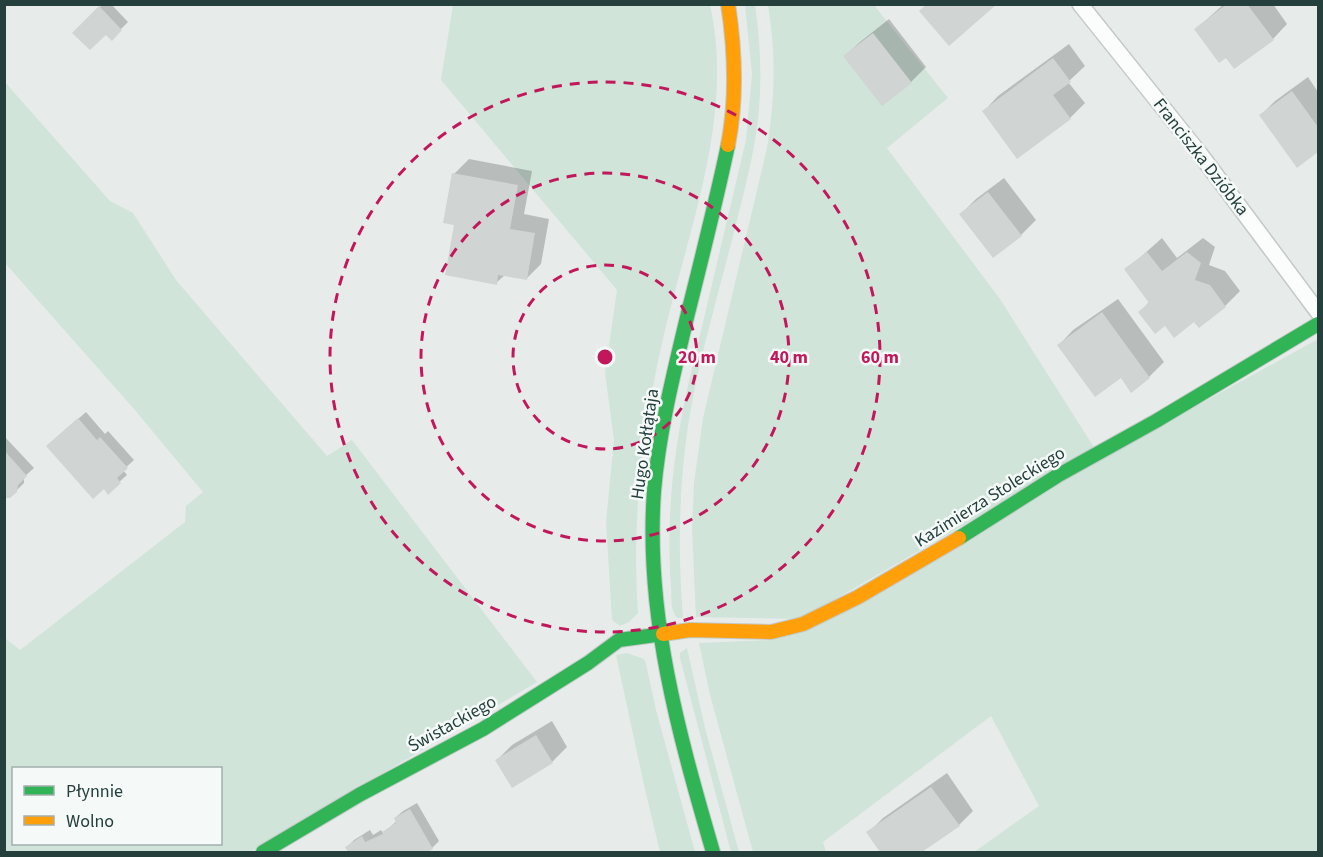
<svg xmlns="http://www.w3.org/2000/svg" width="1323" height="857" font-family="'Source Sans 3',sans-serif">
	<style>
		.green { fill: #d0e4da; fill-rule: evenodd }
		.shadow { fill: #0003 }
		.building { fill: #d0d4d3 }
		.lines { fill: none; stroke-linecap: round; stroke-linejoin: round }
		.lane-casing { stroke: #c4c9c7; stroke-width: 18 }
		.fast-casing { stroke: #c2c9c7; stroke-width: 16 }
		.slow-casing { stroke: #c2c9c7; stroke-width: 16 }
		.lane { stroke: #fbfcfc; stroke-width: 15 }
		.fast { stroke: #30b455; stroke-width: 14 }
		.slow { stroke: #ff9f0a; stroke-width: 14 }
		.ring { fill: none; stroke: #c2185b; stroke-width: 3; stroke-dasharray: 10 8 }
		.labels { text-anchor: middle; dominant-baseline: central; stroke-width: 5; stroke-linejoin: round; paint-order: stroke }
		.street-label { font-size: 18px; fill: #243f3c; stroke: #f5faf8 }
		.centre { fill: #c2185b; stroke: #f5faf8; stroke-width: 3 }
		.ring-label { font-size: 18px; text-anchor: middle; font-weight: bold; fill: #c2185b; stroke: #f5faf8; stroke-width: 5; stroke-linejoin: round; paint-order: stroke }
	</style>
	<rect width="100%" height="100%" fill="#e7ecea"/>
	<g class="green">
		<path d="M 453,5 L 710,5 C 736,120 684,240 660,352 C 641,440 632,523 638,613 L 629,622 L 620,626 L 612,620 L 606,522 L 614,440 L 605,373 L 617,290 L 441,80 Z"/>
		<path d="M 745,5 L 755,5 C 760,39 762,74 759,109 C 756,146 746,184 737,220 C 723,277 706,334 694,392 C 679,467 677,542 683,618 C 679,618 677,619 675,615 C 670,608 672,595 671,587 C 666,521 673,455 687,390 L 746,140 L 752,74 Z"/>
		<path d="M 768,5 L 874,5 L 948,98 L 887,148 L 1000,299 L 1095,449 L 801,619 L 696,617 L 692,529 L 694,483 L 703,418 L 767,148 C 775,100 776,53 768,5 Z"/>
		<path d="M 4,81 L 110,201 L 133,213 L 176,280 L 327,456 L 352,440 L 537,682 L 250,852 L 5,852 L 5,638 L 20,650 L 185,522 L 186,506 L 203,492 L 134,409 L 5,263 ZM 14,768 L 220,768 L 220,844 L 14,844 Z"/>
		<path d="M 1318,339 L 1318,852 L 974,852 L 1039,806 L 991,716 L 823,842 L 826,852 L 753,852 L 710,695 L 699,643 L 771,640 Z"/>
		<path d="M 687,648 L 705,728 L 739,852 L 731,852 L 680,658 L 680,653 Z"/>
		<path d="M 627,653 L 644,659 L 646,664 L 656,710 L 695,852 L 660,852 L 644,785 L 616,655 Z"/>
	</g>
	<g class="shadow">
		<path d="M 103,4 L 111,4 L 128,22 L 112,38 L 106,33 L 74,33 Z"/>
		<path d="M 1224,4 L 1273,4 L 1287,24 L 1273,39 L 1226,56 L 1196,29 Z"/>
		<path d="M 889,19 L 926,67 L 911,82 L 845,56 L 860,42 Z"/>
		<path d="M 1069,44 L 1085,66 L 1068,82 L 1085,103 L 1070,118 L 984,111 L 998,96 Z"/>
		<path d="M 1308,77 L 1318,92 L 1318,150 L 1297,166 L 1261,115 L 1275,101 Z"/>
		<path d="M 469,159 L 532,171 L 524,214 L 549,219 L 541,264 L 526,279 L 505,275 L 496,283 L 454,174 Z"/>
		<path d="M 1004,178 L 1036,220 L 1021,235 L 961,214 L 976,199 Z"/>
		<path d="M 1162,238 L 1177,258 L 1203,238 L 1215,247 L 1209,265 L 1225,271 L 1240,291 L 1225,306 L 1199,326 L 1194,320 L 1165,324 L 1140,312 L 1150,301 L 1126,270 Z"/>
		<path d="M 1118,299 L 1164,362 L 1149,377 L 1121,376 L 1059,345 L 1073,330 Z"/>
		<path d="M 86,412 L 105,434 L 108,431 L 134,460 L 123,470 L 127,475 L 108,492 L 55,439 Z"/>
		<path d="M 4,436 L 34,468 L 24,477 L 24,483 L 16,491 L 4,496 Z"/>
		<path d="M 552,721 L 567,747 L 552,762 L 497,760 L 512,745 Z"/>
		<path d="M 947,773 L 973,811 L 959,825 L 920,852 L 882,852 L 868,833 L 883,818 Z"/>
		<path d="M 417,803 L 439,841 L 432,848 L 426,852 L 350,852 L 347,847 L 354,840 L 370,830 L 373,835 L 381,830 L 383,833 L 397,821 L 395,818 L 403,811 Z"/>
	</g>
	<g class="building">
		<path d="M 927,4 L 997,4 L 949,46 L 919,11 Z"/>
		<path d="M 1227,4 L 1247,4 L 1274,40 L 1234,69 L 1226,58 L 1219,63 L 1194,29 Z"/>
		<path d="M 99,6 L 122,30 L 112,41 L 106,35 L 90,50 L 72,33 Z"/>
		<path d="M 873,33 L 912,83 L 882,106 L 843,56 Z"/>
		<path d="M 1053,58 L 1071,82 L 1053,95 L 1071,119 L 1017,159 L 982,111 Z"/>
		<path d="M 1292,91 L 1318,127 L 1318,152 L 1297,168 L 1259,115 Z"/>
		<path d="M 452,173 L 518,185 L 510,229 L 535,233 L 527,280 L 498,275 L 497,285 L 445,275 L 454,225 L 443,223 Z"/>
		<path d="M 988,192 L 1022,236 L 993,258 L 959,214 Z"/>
		<path d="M 1147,252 L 1162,271 L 1187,252 L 1201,263 L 1195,280 L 1210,285 L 1226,307 L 1199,328 L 1194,322 L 1174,338 L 1165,326 L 1155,334 L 1138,312 L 1149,303 L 1124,269 Z"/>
		<path d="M 1102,312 L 1150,378 L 1131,393 L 1121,378 L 1095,397 L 1057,345 Z"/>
		<path d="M 78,418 L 97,440 L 100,437 L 128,468 L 117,478 L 121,483 L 108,495 L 104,489 L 93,499 L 46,446 Z"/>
		<path d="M 4,450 L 27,476 L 18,485 L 17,492 L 10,498 L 4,498 Z"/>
		<path d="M 536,735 L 553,763 L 512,788 L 495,760 Z"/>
		<path d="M 931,787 L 960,826 L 922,852 L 880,852 L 866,832 Z"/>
		<path d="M 410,809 L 433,849 L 428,852 L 348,852 L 345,847 L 362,836 L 365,842 L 383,834 L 382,832 L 396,823 L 394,818 Z"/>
	</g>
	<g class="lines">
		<g class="lane-casing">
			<path id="lane" d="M 1080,4 L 1200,154 L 1318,312"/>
		</g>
		<g class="fast-casing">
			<g id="fast">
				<path d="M 959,538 L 1057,476 L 1156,421 L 1318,324"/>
				<path d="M 263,852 L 359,795 L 483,729 L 588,663 L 619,640 L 663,634"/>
				<path d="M 713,852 C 679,735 645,615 654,491 C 659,431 674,372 688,313 C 702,257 716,202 728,145"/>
			</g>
		</g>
		<g class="slow-casing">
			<g id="slow">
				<path d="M 728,145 C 737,99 735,50 728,4"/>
				<path d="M 663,634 L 690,630 L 771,632 L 803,624 L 858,597 L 959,538"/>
			</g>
		</g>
		<use href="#lane" class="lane"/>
		<use href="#fast" class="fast"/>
		<use href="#slow" class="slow"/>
	</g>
	<g class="ring">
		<circle cx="605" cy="357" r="92"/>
		<circle cx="605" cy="357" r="184"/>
		<circle cx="605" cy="357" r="275"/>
	</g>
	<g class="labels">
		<g class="street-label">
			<text transform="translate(1201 157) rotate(52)">Franciszka Dzióbka</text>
			<text transform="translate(645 444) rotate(-82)">Hugo Kołłątaja</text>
			<text transform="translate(990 497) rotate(-32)">Kazimierza Stoleckiego</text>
			<text transform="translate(452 724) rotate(-29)">Świstackiego</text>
		</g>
	</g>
	<circle cx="605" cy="357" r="9" class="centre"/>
	<g class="ring-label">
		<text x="697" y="363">20 m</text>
		<text x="789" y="363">40 m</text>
		<text x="880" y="363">60 m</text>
	</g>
	<rect width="1323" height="857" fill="none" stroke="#243f3c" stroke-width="12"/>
	<rect x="12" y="767" width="210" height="78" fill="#f5faf8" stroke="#a1afad" stroke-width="1.5"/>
	<rect x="24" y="786" width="30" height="9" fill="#30b455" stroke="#a1afad" stroke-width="1.5"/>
	<text x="66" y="797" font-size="18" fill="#243f3c">Płynnie</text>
	<rect x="24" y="816" width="30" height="9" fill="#ff9f0a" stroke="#a1afad" stroke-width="1.5"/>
	<text x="66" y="827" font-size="18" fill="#243f3c">Wolno</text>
</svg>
